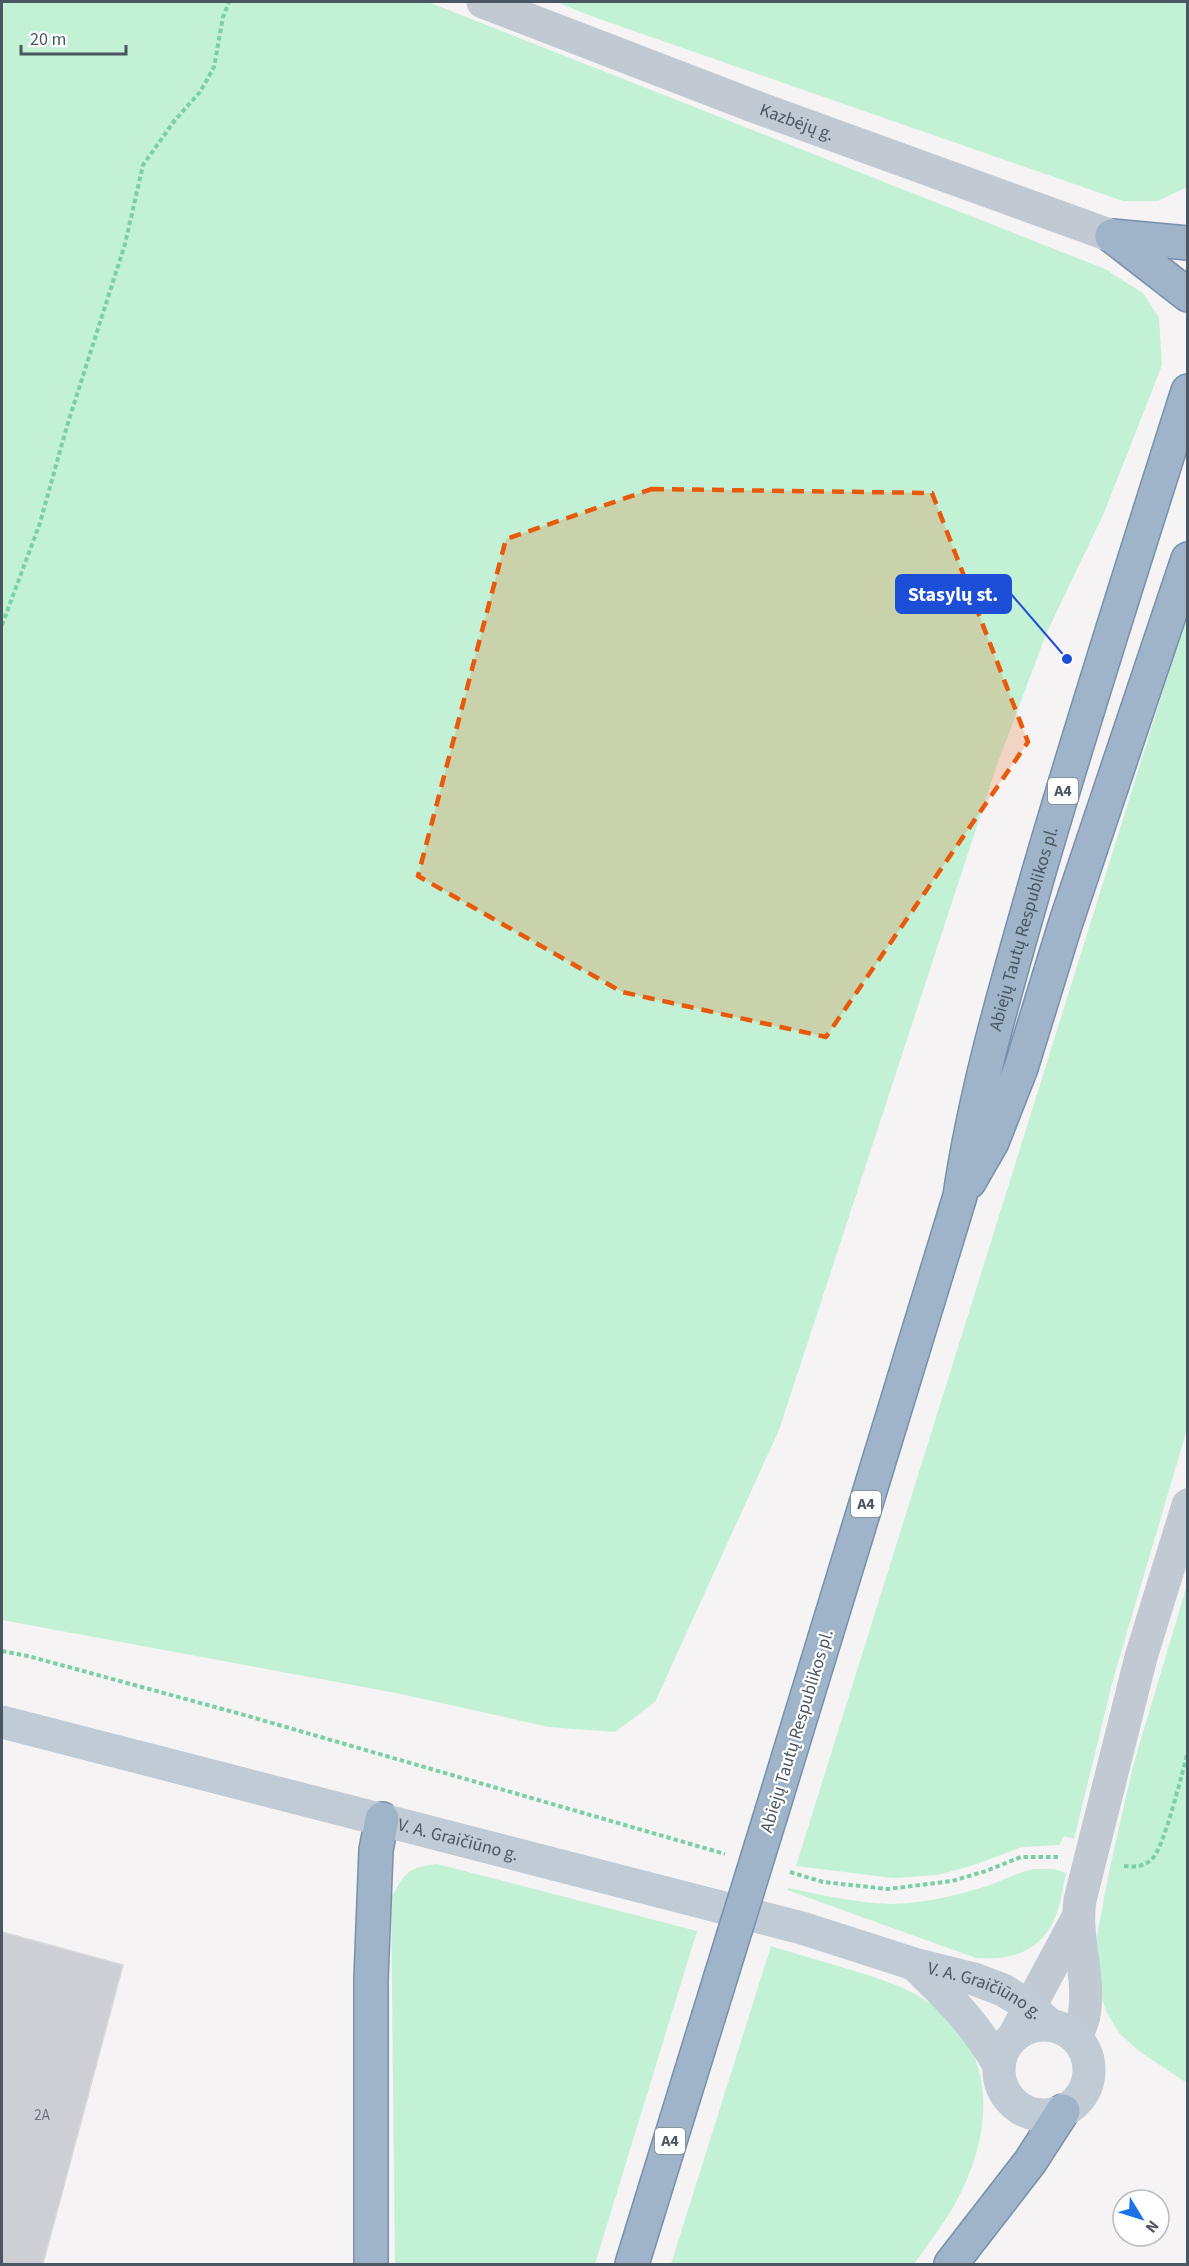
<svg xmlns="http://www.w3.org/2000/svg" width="1189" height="2266" font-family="'Source Sans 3',sans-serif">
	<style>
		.green { fill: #c3f1d5 }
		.building { fill: #cdcfd5; stroke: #d7d9de; stroke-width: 1.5 }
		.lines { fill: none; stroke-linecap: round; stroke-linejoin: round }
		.trunk-casing { stroke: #7690ad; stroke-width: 36 }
		.path { stroke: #7ad0a6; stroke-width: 4; stroke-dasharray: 4.5 3; stroke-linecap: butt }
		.minor { stroke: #c1cad2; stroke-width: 33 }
		.secondary { stroke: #c1cbd6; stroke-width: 33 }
		.trunk { stroke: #9fb4c9; stroke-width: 33 }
		.trunk-bridge-casing { stroke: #7690ad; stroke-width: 36; stroke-linecap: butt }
		.trunk-bridge { stroke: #9fb4c9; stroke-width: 33 }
		.marked { fill: #e8590c; fill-opacity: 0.2; stroke: #e8590c; stroke-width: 4.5; stroke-dasharray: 12 8; stroke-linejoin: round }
		.labels { text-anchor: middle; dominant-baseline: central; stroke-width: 4.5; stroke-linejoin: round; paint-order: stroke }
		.number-label { font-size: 15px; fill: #6b747e }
		.shield { fill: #fff; stroke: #808990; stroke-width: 1.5 }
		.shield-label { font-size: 16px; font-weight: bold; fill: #4a5661 }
		.street-label { font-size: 18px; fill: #4a5661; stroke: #fff }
		.leader { fill: none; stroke: #1d4ed8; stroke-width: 2 }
		.callout-dot { fill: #1d4ed8; stroke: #fff; stroke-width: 2 }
		.callout { fill: #1d4ed8; stroke: #1d4ed8; stroke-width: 2 }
		.callout-label { font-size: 20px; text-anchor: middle; font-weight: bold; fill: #fff }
	</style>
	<rect width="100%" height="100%" fill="#f5f3f3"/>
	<g class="green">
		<path d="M 2,2 L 428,2 L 1105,269 L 1144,294 L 1159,318 L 1162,365 L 1104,513 L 1046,634 L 996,768 L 779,1430 L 655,1702 L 615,1732 L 549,1727 L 396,1693 L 2,1620 Z"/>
		<path d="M 557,2 L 1187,2 L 1187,187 L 1158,201 L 1123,201 L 588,15 Z"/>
		<path d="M 1187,614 L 1187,1429 L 1113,1680 L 1074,1839 L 1064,1836 L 1059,1845 L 1022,1847 L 974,1865 L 938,1875 L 893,1878 L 796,1866 Z"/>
		<path d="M 1187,1585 L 1187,2083 L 1139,2051 L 1119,2033 L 1106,2011 L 1098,1986 L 1095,1947 L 1109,1872 L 1133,1766 Z"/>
		<path d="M 437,1864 L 697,1931 L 595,2264 L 395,2264 L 391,1898 C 406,1872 407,1868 437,1864 Z"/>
		<path d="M 1034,1869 L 1054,1869 L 1066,1873 C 1063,1887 1061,1902 1056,1915 C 1043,1951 1011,1961 976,1958 L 787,1890 L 789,1888 C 821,1895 857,1903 890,1904 C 919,1904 950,1897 977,1889 C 997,1884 1014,1873 1034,1869 Z"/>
		<path d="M 771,1946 C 811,1959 853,1969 893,1984 C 995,2023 1003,2117 955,2204 C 943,2225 928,2244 914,2264 L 671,2264 Z"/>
	</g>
	<path class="building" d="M 2,1932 L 123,1965 L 43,2264 L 2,2264 Z"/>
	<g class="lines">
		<g class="trunk-casing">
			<g id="trunk">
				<path d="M 1112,236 L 1188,295"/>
				<path d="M 1112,236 L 1188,243"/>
				<path d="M 969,1182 L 992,1142 L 1021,1068 L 1065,925 L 1188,559"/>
				<path id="s3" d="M 772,1811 L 960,1196 C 976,1087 1008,981 1038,875 C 1085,713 1137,552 1188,391"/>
				<path d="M 371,2264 L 371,1979 L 376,1850 L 382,1819"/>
				<path d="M 632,2264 L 708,2018"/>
				<path d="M 951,2264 L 1030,2162 L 1063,2111"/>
			</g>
		</g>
		<g class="path">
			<path d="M 2,625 L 40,523 L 67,426 L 125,244 L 143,165 L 175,120 L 200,92 L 214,67 L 223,17 L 229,2"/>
			<path d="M 2,1651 L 28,1656 L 248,1716 L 725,1854"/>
			<path d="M 1124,1866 C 1134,1867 1143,1867 1151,1860 C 1164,1850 1182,1772 1188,1752"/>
			<path d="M 790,1872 L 823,1882 L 888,1889 L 952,1881 L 986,1871 L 1021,1857 L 1058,1857"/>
		</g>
		<g class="minor">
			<path id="s1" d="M 483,2 L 756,107 L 1112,236"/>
			<path d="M 1014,2036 L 1077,1919"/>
			<path d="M 1076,2038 C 1079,2031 1082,2023 1084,2016 C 1091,1977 1074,1938 1080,1900 L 1141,1657 L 1188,1505"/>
		</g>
		<g class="secondary">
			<path id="s2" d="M 2,1722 L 802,1928 L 914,1964 L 974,1979 L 1003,1990 L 1029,2006 L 1050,2025"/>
			<path d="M 915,1965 C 950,1999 974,2022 999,2065"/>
			<circle cx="1044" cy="2070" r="45"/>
		</g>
		<use href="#trunk" class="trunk"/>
		<g class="trunk-bridge-casing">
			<path id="trunk-bridge" d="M 708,2018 L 772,1811"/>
		</g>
		<use href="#trunk-bridge" class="trunk-bridge"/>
	</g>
	<path class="marked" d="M 652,489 L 932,493 L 1028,742 L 826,1037 L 622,992 L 418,876 L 506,539 Z"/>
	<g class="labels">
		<g class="number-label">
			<text x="42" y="2115">2A</text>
		</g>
		<g class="shield">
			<rect x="1048" y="778" width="30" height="26" rx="4.5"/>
			<rect x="851" y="1491" width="30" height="26" rx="4.5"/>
			<rect x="655" y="2128" width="30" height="26" rx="4.5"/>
		</g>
		<g class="shield-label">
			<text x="1063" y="791">A4</text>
			<text x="866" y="1504">A4</text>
			<text x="670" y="2141">A4</text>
		</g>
		<g class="street-label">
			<text stroke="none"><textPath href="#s1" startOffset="336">Kazbėjų g.</textPath></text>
			<text stroke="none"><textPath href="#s3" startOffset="918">Abiejų Tautų Respublikos pl.</textPath></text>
			<text transform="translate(797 1731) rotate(-73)">Abiejų Tautų Respublikos pl.</text>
			<text stroke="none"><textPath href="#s2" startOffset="471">V. A. Graičiūno g.</textPath></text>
			<text stroke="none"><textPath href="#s2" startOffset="1020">V. A. Graičiūno g.</textPath></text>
		</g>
	</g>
	<path class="leader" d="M1067 659L1011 594"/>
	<circle class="callout-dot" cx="1067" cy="659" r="6"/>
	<rect class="callout" x="896" y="575" width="115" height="38" rx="6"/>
	<g class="callout-label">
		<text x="953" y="601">Stasylų st.</text>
	</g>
	<rect width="1189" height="2266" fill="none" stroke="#4a5661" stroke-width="6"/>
	<g transform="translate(1141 2218) rotate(128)"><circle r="28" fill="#ffffff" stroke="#b7bbc0" stroke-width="1.5"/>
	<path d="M0-4.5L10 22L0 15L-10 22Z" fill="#1a73e8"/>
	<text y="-9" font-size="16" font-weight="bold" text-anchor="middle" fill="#4a5661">N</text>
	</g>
	<path d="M21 45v9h105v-9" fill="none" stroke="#4a5661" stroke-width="3"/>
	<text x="30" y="45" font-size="18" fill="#4a5661" stroke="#ffffff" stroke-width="4.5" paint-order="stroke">20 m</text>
</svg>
